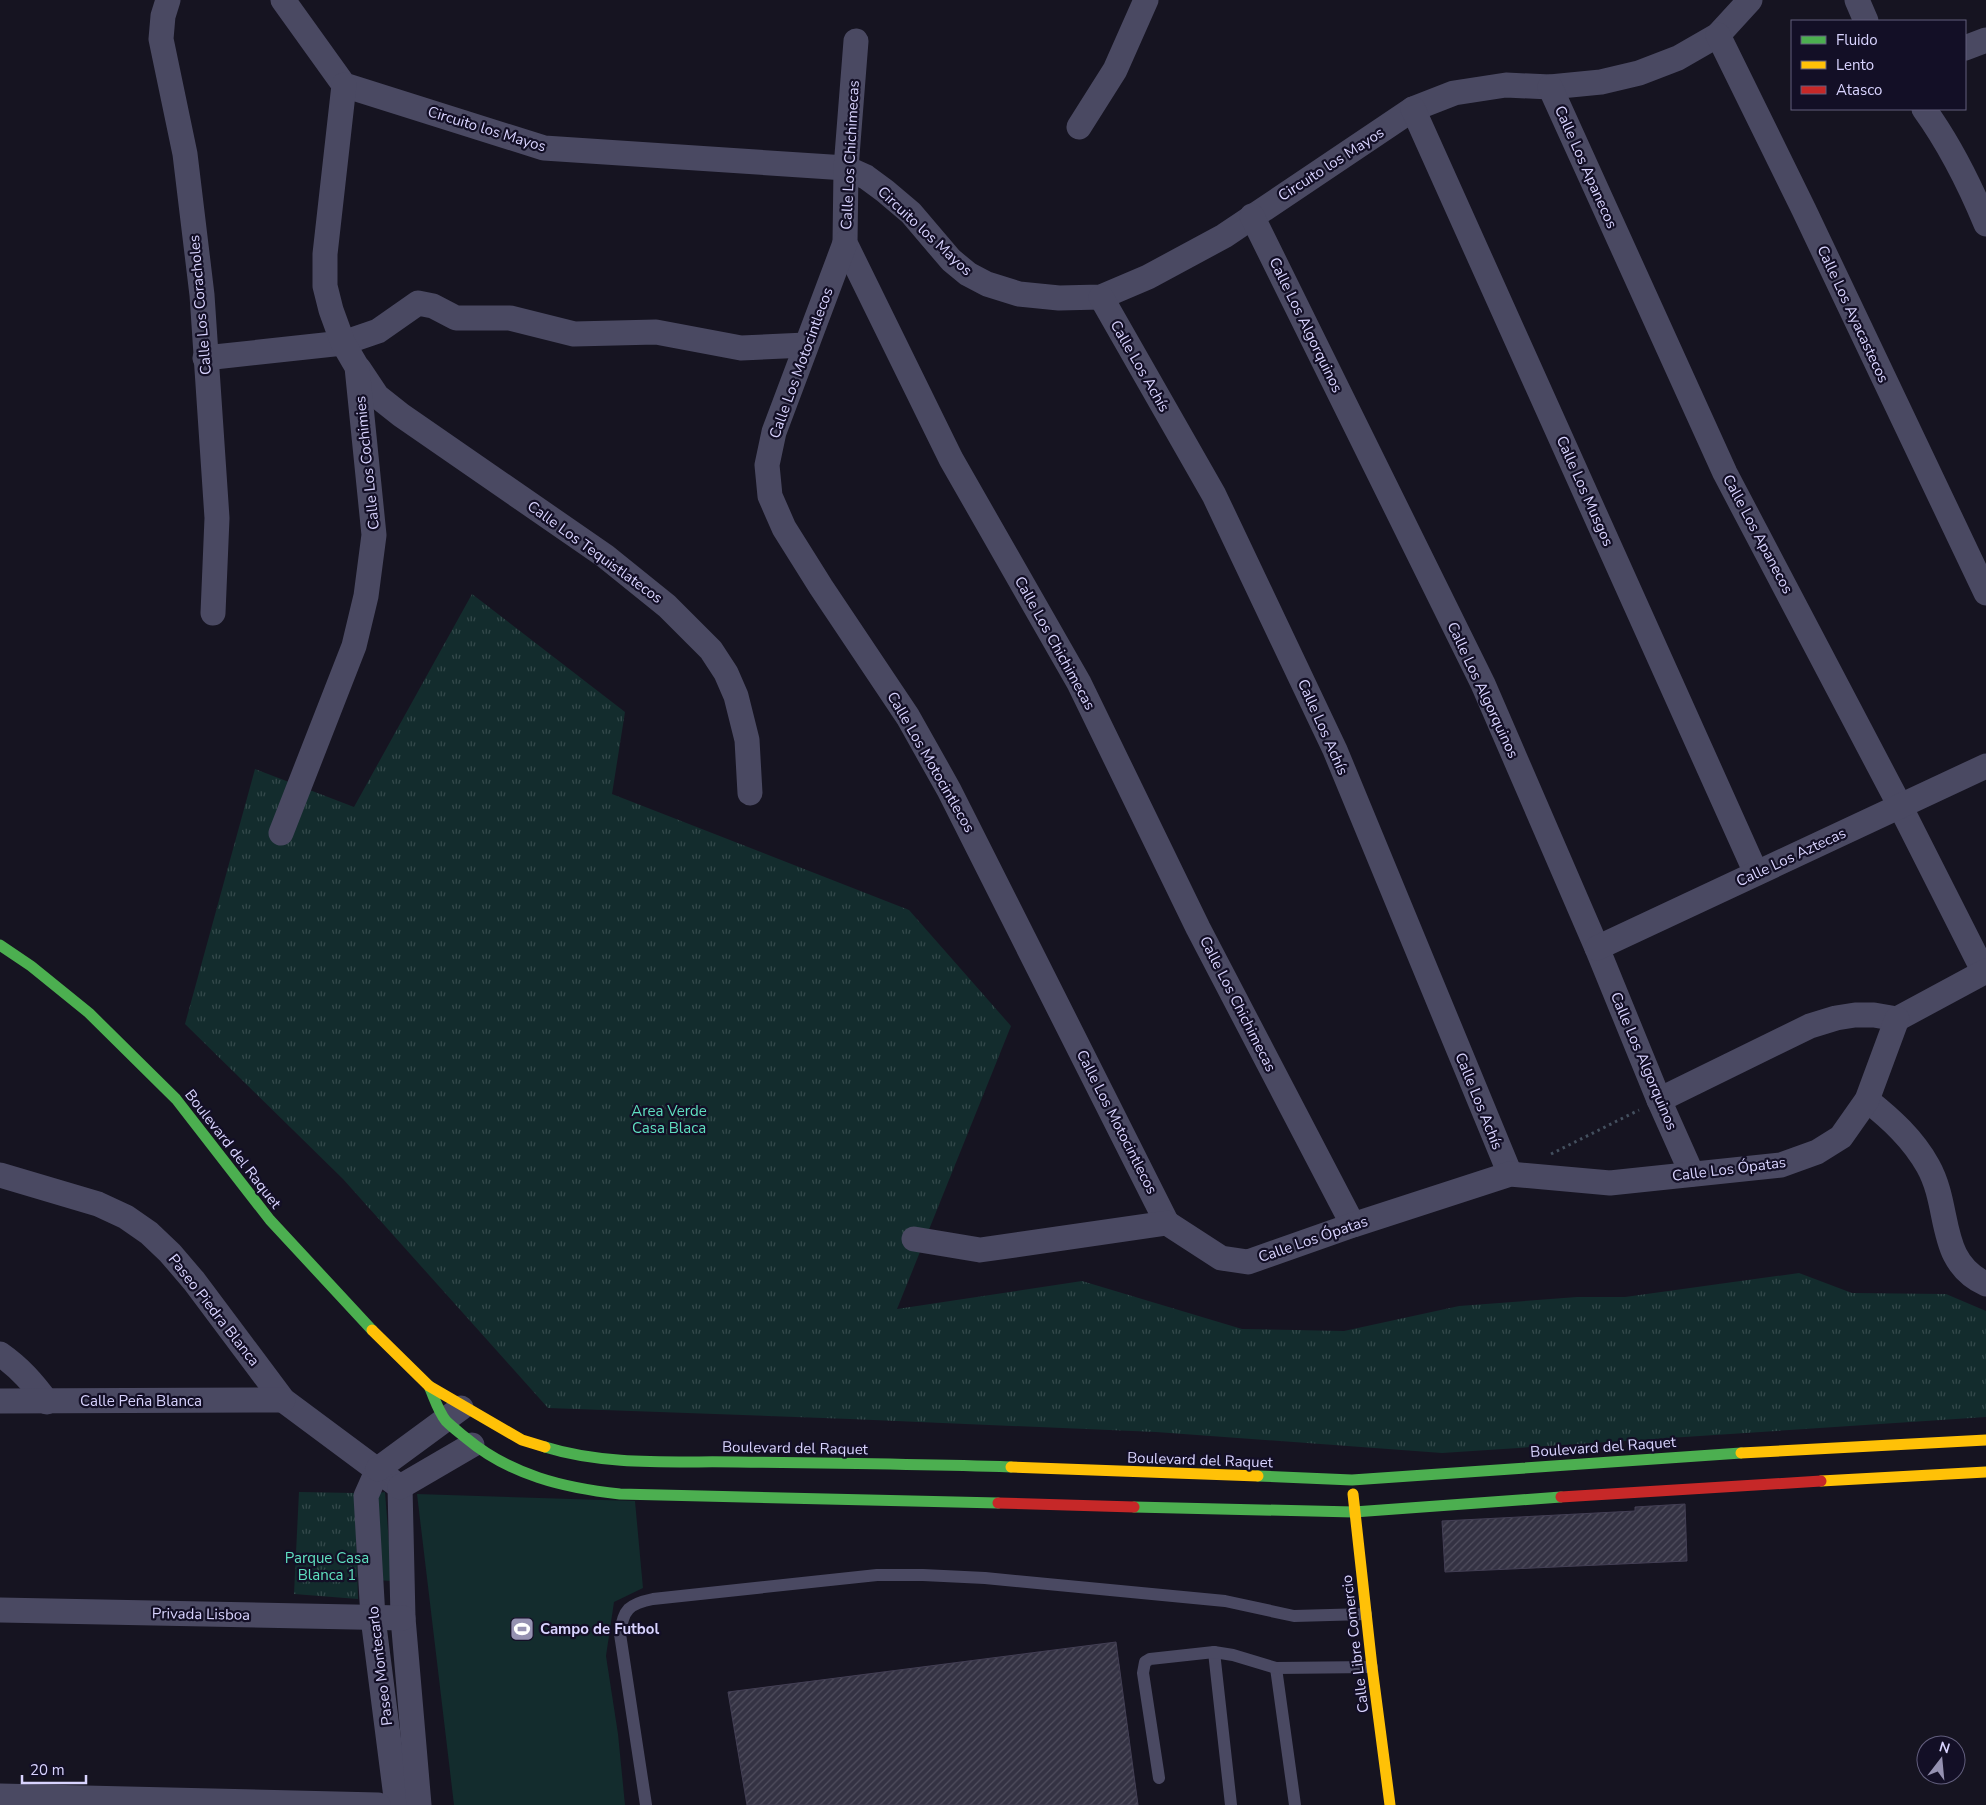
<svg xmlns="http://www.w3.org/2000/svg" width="1986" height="1805" font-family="'Nunito Sans',sans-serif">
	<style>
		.grass { fill: #132c2d }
		.park { fill: url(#park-tufts) }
		.building { fill: url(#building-hatch); stroke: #433f54 }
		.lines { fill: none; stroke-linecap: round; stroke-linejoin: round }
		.path { stroke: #44505f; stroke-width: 3; stroke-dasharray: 2.5 4; stroke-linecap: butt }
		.lane { stroke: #4a4962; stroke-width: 12 }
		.street { stroke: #4a4962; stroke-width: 25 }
		.fast { stroke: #4caf50; stroke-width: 11 }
		.slow { stroke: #ffc107; stroke-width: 11 }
		.jam { stroke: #c62828; stroke-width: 11 }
		.labels { text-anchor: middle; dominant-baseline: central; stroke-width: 4.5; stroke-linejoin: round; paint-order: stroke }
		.street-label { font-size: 15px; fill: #d9d4ff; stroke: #130f26 }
		.park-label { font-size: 15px; fill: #5fe0c0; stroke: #130f26 }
		.poi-label { font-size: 15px; font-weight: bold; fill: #d9d4ff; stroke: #130f26; text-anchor: start }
	</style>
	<defs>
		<pattern id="park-tufts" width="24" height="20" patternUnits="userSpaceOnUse" patternTransform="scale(1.25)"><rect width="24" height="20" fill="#132c2d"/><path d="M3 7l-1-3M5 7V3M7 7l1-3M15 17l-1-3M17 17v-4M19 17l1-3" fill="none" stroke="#354a4c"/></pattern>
		<pattern id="building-hatch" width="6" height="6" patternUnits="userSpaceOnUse" patternTransform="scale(1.25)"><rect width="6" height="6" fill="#343243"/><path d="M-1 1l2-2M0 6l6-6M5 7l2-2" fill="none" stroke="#514f5f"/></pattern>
	</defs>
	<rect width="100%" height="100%" fill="#161421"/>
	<g class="grass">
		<path d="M 385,1492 L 392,1581 L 375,1580 L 369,1494 Z"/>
		<path d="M 417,1494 L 635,1501 L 643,1588 L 614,1602 L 606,1656 L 618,1734 L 625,1805 L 454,1805 Z"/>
	</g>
	<g class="park">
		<path d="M 472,594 L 625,712 L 612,794 L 909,910 L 1011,1026 L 897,1309 L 1082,1281 L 1242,1329 L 1344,1331 L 1459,1306 L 1577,1297 L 1625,1297 L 1799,1273 L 1852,1293 L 1946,1294 L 1986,1311 L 1986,1417 L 1442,1453 L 1156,1432 L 850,1419 L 548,1408 L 343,1179 L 185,1024 L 255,769 L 354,807 Z"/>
		<path d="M 299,1492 L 355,1493 L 358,1599 L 294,1594 Z"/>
	</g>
	<g class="building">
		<path d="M 1685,1504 L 1687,1561 L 1445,1572 L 1442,1521 L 1635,1511 L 1635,1507 Z"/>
		<path d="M 1116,1642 L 1138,1805 L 747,1805 L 728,1692 Z"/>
	</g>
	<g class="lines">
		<path class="path" d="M 1551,1154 L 1639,1110"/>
		<g class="lane">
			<path d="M 1214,1652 L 1231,1805"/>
			<path d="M 1276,1668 L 1295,1805"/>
			<path d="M 1159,1778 L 1143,1673 L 1145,1662 L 1150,1659 L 1214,1652 L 1233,1655 L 1276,1668 L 1372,1667"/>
			<path d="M 646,1805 L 620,1634 C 623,1609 629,1604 653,1599 L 877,1575 L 923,1575 L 985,1578 L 1225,1601 L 1294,1616 L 1366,1614"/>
		</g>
		<g class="street">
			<path d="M 168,0 L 163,16 L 161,39 L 185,154 L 202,295 L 217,518 L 213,613"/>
			<path d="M 283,0 L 344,85 L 544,148 L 846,168 L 866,177 L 885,191 L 911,213 L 951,260 L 968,274 L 987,284 L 1019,294 L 1059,298 L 1101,297 L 1148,277 L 1224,236 L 1413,109 L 1454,93 L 1506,85 L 1550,87 L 1601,82 L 1639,73 L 1678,58 L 1718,35 L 1750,0"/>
			<path d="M 1857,0 L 1866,21"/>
			<path d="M 1718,35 L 1804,210 L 1986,593"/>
			<path d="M 856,41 L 846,168 L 845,243 L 951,459 L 1079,683 L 1198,928 L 1353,1225"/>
			<path d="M 1965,48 L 1986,40"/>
			<path d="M 1550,87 L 1725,473 L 1900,806 L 1984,972"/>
			<path d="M 1413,109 L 1756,873"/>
			<path d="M 1924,109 C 1950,145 1969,183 1986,224"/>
			<path d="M 1079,127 L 1115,70 L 1146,0"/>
			<path d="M 1252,216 L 1483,684 L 1597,948 L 1659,1100 L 1692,1174"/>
			<path d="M 845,243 L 774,432 L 767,465 L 770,496 L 784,528 L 821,587 L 908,717 L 949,790 L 1167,1223"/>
			<path d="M 1101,297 L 1214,495 L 1335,750 L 1510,1174"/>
			<path d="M 205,358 L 343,343 L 378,331 L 418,303 L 433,306 L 456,318 L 510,318 L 574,334 L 656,332 L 741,348 L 806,345"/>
			<path d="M 359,369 L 377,396 L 401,415 L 605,556 L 667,606 L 711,650 L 726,673 L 736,696 L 747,740 L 750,793"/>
			<path d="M 281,833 L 354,646 L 366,596 L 374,535 L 357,367 L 343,343 L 331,310 L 325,286 L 325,254 L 344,85"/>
			<path d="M 1597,948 L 1986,766"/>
			<path d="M 1659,1100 L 1810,1026 L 1836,1018 L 1855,1015 L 1874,1015 L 1897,1019 L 1986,971"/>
			<path d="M 1867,1100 C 1891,1119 1913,1139 1928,1166 C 1952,1209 1936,1261 1986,1284"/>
			<path d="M 0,1175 L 98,1204 L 126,1217 L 149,1233 L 170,1253 L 194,1281 L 283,1400 L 400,1487"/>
			<path d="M 914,1239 L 980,1250 L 1167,1223 L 1221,1258 L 1248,1262 L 1353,1225 L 1510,1174 L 1610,1183 L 1781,1165 L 1817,1152 L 1841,1137 L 1867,1100 L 1897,1019"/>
			<path d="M 0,1354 C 20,1368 33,1383 47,1402"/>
			<path d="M 0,1401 L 283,1400"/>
			<path d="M 378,1469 L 366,1496 L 373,1618 L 397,1805"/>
			<path d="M 378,1469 L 461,1408"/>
			<path d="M 400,1487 L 403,1618 L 419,1805"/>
			<path d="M 400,1487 L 472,1445"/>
			<path d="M 0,1610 L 403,1618"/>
			<path d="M 0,1796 L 378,1805"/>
		</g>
		<g class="fast">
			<path d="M 0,945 L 31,966 L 89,1013 L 176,1099 L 270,1220 L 372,1330"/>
			<path d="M 429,1386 C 434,1397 438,1411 446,1421 C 452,1427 460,1433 466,1438 C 510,1475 564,1488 620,1494 L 998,1503"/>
			<path d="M 545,1447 C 606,1466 674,1461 737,1462 C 829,1463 920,1464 1011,1467"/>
			<path d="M 1258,1476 L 1352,1480 L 1741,1453"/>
			<path d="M 1134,1507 L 1354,1512 L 1561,1497"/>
		</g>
		<g class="slow">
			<path d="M 372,1330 L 429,1386 L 522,1440 L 545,1447"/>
			<path d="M 1741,1453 L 1986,1440"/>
			<path d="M 1011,1467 L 1258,1476"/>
			<path d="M 1821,1481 L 1986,1472"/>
			<path d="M 1353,1494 L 1372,1667 L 1390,1805"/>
		</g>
		<g class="jam">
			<path d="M 1561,1497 L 1821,1481"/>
			<path d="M 998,1503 L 1134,1507"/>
		</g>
	</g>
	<defs>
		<g id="stadium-square" transform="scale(1.25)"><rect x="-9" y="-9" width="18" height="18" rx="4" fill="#9591b1" stroke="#130f26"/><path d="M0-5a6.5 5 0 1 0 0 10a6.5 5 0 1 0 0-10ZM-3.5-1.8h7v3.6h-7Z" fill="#fff"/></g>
	</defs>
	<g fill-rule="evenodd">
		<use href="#stadium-square" x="522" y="1629"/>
	</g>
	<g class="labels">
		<g class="street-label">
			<text transform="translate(487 129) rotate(17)">Circuito los Mayos</text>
			<text transform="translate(850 155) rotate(-87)">Calle Los Chichimecas</text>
			<text transform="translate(1331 164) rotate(-33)">Circuito los Mayos</text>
			<text transform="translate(1586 167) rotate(66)">Calle Los Apanecos</text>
			<text transform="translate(925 231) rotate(43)">Circuito los Mayos</text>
			<text transform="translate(200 305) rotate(-95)">Calle Los Coracholes</text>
			<text transform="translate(1853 314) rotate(65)">Calle Los Ayacastecos</text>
			<text transform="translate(1306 325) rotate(64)">Calle Los Algorquinos</text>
			<text transform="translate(801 363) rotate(-70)">Calle Los Motocintlecos</text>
			<text transform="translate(1140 366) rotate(60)">Calle Los Achís</text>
			<text transform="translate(367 463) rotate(-96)">Calle Los Cochimies</text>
			<text transform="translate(1585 491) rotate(66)">Calle Los Musgos</text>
			<text transform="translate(1758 534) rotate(62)">Calle Los Apanecos</text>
			<text transform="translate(595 552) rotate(36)">Calle Los Tequistlatecos</text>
			<text transform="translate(1055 643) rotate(61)">Calle Los Chichimecas</text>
			<text transform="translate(1483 690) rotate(65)">Calle Los Algorquinos</text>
			<text transform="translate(1323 727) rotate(66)">Calle Los Achís</text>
			<text transform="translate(931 762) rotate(60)">Calle Los Motocintlecos</text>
			<text transform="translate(1791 857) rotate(-25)">Calle Los Aztecas</text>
			<text transform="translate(1238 1004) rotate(63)">Calle Los Chichimecas</text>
			<text transform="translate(1644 1061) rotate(67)">Calle Los Algorquinos</text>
			<text transform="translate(1479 1101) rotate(68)">Calle Los Achís</text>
			<text transform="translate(1117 1122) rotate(63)">Calle Los Motocintlecos</text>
			<text transform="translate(233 1149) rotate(52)">Boulevard del Raquet</text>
			<text transform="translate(1729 1169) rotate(-7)">Calle Los Ópatas</text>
			<text transform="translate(1313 1239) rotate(-19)">Calle Los Ópatas</text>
			<text transform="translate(214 1310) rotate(52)">Paseo Piedra Blanca</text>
			<text x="141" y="1401">Calle Peña Blanca</text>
			<text transform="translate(1603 1447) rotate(-4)">Boulevard del Raquet</text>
			<text transform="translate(795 1448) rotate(1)">Boulevard del Raquet</text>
			<text transform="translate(1200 1460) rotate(2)">Boulevard del Raquet</text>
			<text transform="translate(201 1614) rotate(1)">Privada Lisboa</text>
			<text transform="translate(1355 1644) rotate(-97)">Calle Libre Comercio</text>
			<text transform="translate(380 1666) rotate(-97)">Paseo Montecarlo</text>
		</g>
		<g class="park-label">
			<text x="669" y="1111">Area Verde<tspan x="669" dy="17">Casa Blaca</tspan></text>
			<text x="327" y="1558">Parque Casa<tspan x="327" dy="17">Blanca 1</tspan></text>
		</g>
		<g class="poi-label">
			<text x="540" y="1629">Campo de Futbol</text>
		</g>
	</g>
	<rect x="1791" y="20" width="175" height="90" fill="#130f26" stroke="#625e7d"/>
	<rect x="1801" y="36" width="25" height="8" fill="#4caf50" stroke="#625e7d"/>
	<text x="1836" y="45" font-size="15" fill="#d9d4ff">Fluido</text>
	<rect x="1801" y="61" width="25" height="8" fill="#ffc107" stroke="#625e7d"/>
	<text x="1836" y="70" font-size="15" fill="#d9d4ff">Lento</text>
	<rect x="1801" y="86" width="25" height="8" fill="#c62828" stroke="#625e7d"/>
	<text x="1836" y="95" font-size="15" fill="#d9d4ff">Atasco</text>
	<g transform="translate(1941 1760) rotate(16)"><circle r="24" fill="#130f26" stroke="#625e7d"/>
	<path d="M0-4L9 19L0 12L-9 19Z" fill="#9591b1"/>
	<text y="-8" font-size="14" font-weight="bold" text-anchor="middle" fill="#d9d4ff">N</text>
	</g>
	<path d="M22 1775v8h64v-8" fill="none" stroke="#d9d4ff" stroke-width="2.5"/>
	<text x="30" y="1775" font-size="15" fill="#d9d4ff" stroke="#130f26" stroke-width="4" paint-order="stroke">20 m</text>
</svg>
